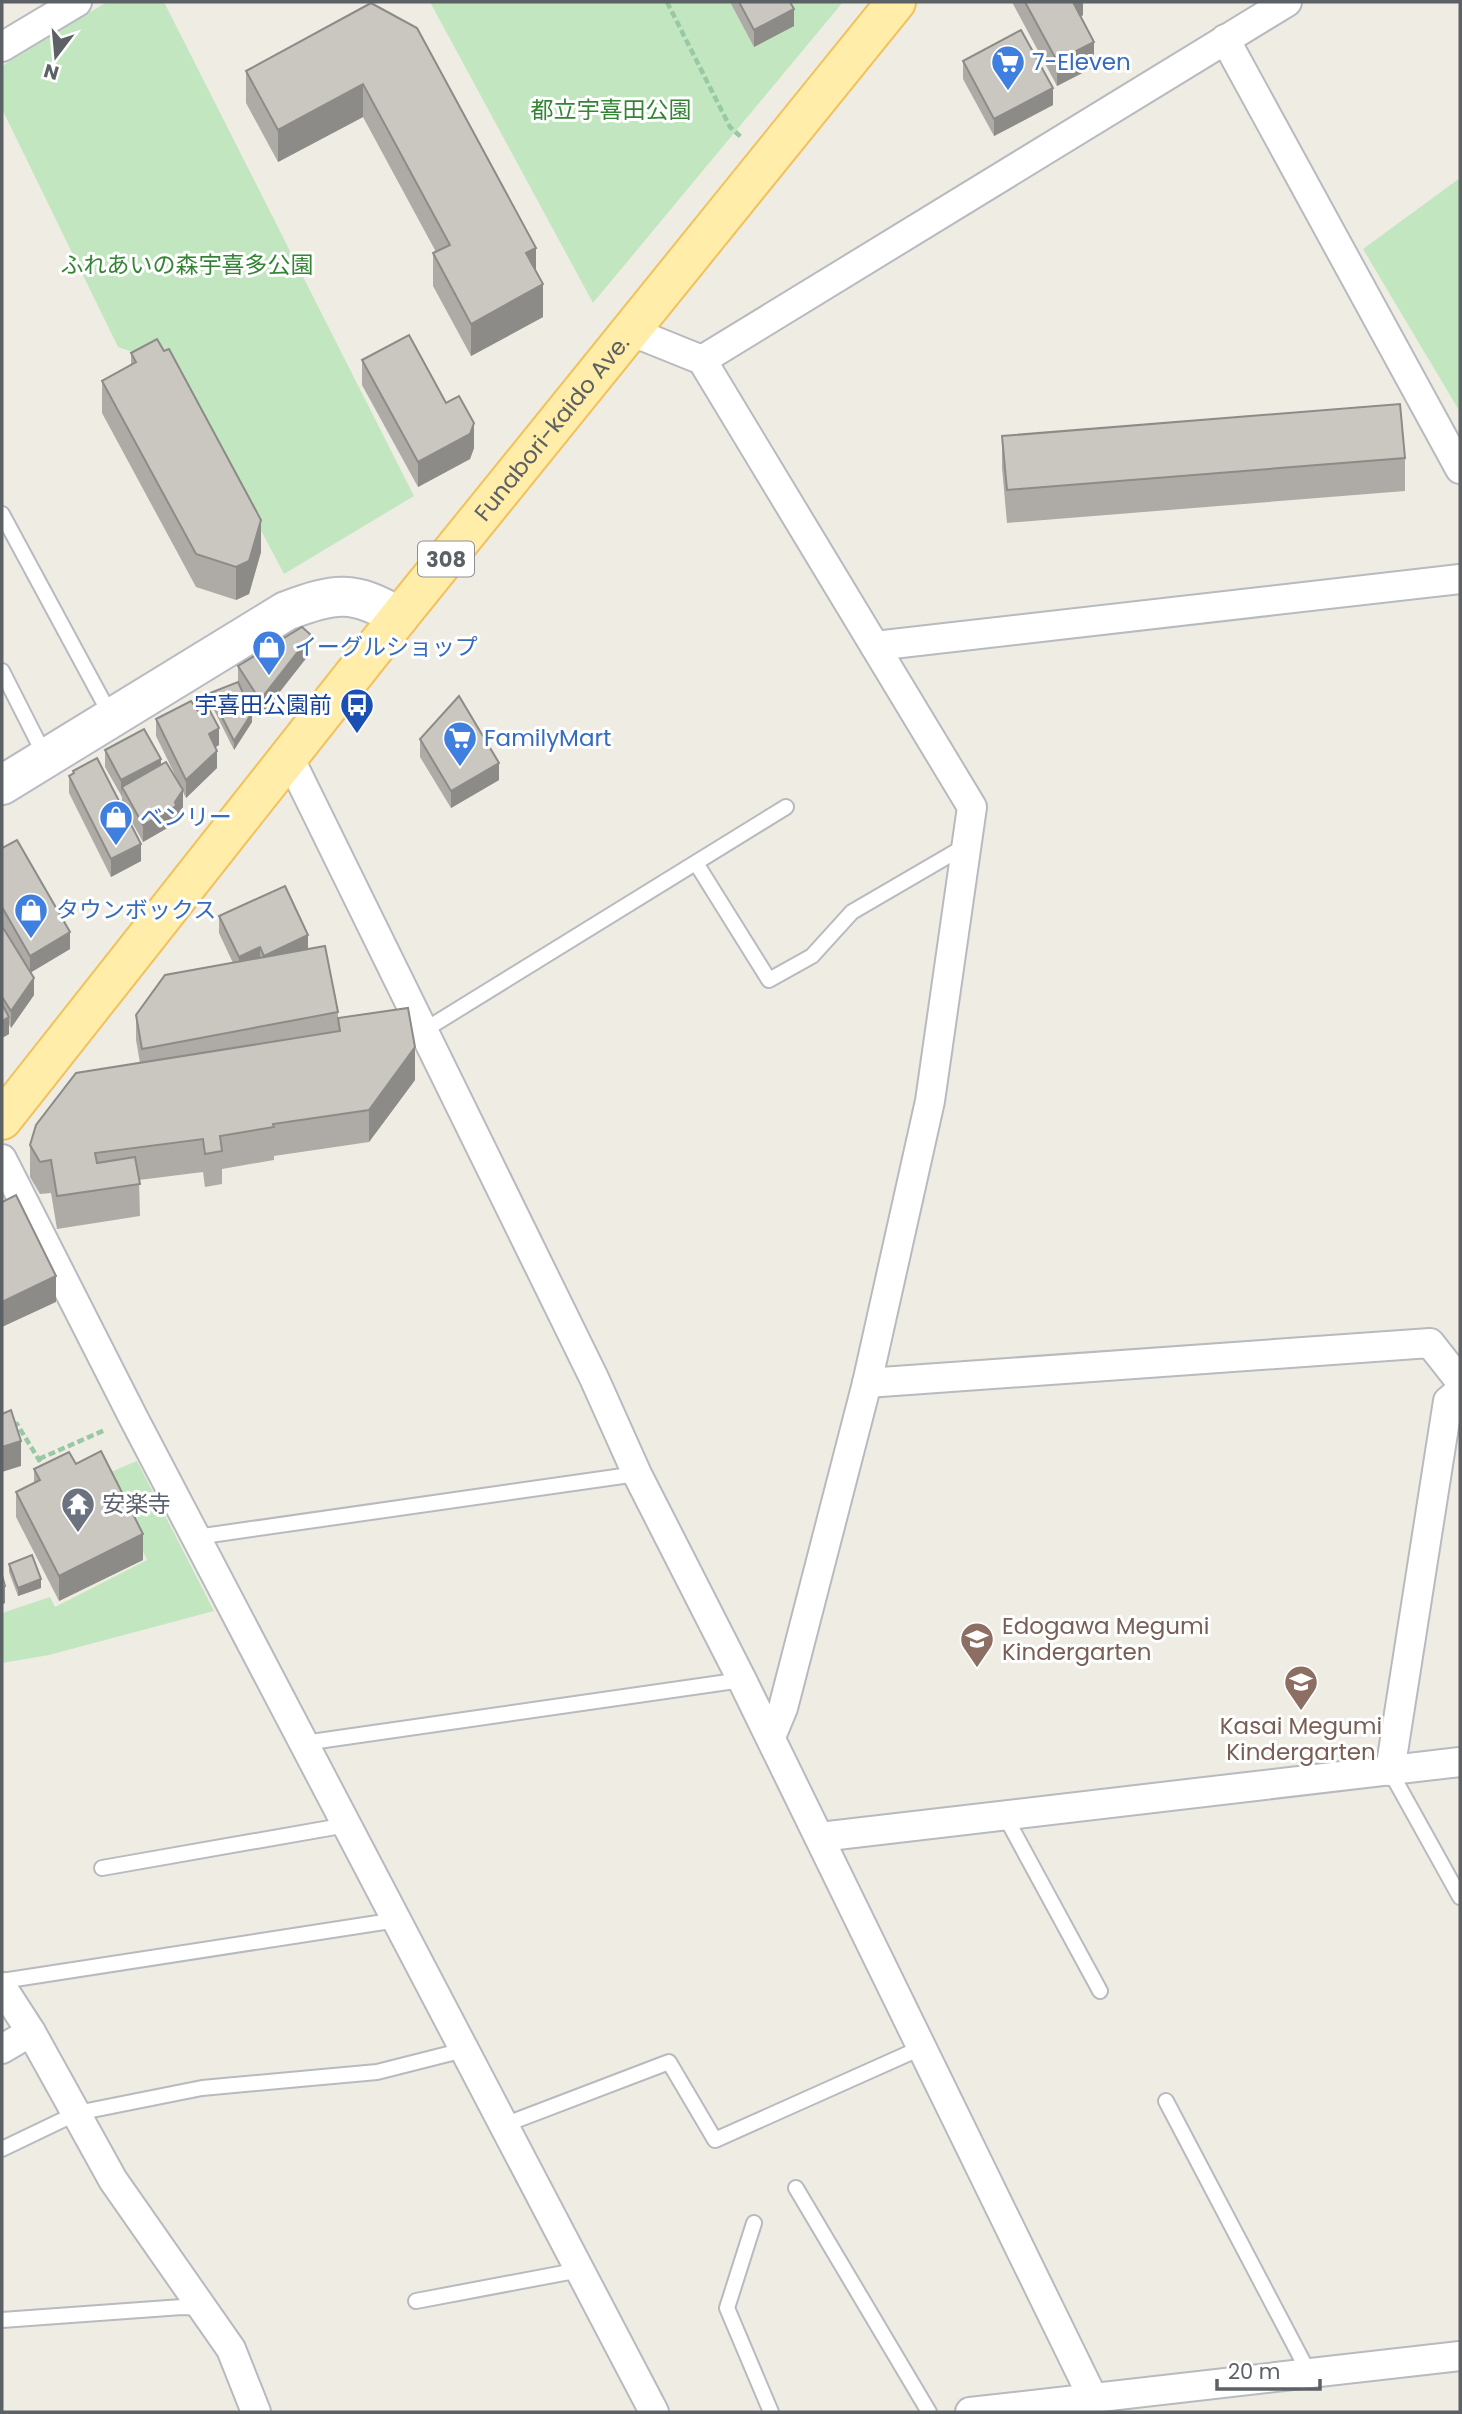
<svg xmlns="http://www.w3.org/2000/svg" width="1462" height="2414" font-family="Poppins,'Noto Sans JP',sans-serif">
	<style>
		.green { fill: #c2e7c0 }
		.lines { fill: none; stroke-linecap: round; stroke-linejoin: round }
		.lane-casing { stroke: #b7babe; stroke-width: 18 }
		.street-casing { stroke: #b7babe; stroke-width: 32 }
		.secondary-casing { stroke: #b8bbc1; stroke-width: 42 }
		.primary-casing { stroke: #f3c159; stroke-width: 42 }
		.path { stroke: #99c8a5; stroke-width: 4.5; stroke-dasharray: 7 3.5; stroke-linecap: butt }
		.lane { stroke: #fff; stroke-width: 14 }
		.street { stroke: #fff; stroke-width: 28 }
		.secondary { stroke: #fff; stroke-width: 38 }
		.primary { stroke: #ffeda9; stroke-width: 38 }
		.wall { fill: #aeaba6 }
		.shaded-wall { fill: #8d8b87 }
		.building { fill: #cac7c1; stroke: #8d8b87; stroke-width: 2 }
		.labels { text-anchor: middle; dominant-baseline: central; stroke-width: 6; stroke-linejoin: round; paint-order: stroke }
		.shield { fill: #fff; stroke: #8d9093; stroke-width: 2 }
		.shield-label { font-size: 21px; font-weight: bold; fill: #5c6165 }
		.shop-label { font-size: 23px; fill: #366cbe; stroke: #fff; text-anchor: start }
		.park-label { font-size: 23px; fill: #338534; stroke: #fff }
		.street-label { font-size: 23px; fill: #5c6165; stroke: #fff }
		.transit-label { font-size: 23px; fill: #164399; stroke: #fff; text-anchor: end }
		.worship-label { font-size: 23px; fill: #5b616d; stroke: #fff; text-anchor: start }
		.education-label { font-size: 23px; fill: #785e54; stroke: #fff; text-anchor: start }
	</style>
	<rect width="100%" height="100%" fill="#efece4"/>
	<g class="green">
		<path d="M 107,2 L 164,2 L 414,496 L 284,574 L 174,366 L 118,347 L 2,109 L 2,66 Z"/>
		<path d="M 430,2 L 843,2 L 593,303 Z"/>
		<path d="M 1460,178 L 1460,412 L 1363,249 Z"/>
		<path d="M 137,1461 L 214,1611 L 49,1655 L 2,1663 L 2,1613 L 50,1597 L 55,1607 L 147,1560 L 106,1474 Z"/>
	</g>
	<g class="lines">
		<g class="lane-casing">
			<g id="lane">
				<path d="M 2,514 L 111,716"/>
				<path d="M 2,671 L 45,756"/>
				<path d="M 696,863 L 769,980 L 812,956 L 852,912 L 967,845"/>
				<path d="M 423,1031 L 786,807"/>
				<path d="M 196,1537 L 637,1474"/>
				<path d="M 304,1743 L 742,1680"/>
				<path d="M 1390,1771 L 1460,1897"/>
				<path d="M 1005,1816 L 1100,1991"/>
				<path d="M 102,1868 L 347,1825"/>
				<path d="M 2,1981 L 397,1920"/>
				<path d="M 1166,2101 L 1309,2373"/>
				<path d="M 504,2125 L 669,2062 L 715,2140 L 923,2047"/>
				<path d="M 2,2149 L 77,2113 L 202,2088 L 377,2072 L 464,2050"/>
				<path d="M 796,2188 L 929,2412"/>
				<path d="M 754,2223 L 727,2308 L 771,2412"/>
				<path d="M 416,2301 L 580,2270"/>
				<path d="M 2,2320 L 182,2307 L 201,2308"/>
			</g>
		</g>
		<g class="street-casing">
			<g id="street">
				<path d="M 1225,39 L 1460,469"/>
				<path d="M 2,47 L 77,2"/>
				<path d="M 630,331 L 702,360 L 972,807 L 930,1101 L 867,1383 L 783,1708 L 771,1737"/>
				<path d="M 702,360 L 1287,2"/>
				<path d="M 875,646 L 1460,579"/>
				<path d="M 290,759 L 594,1378 L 637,1474 L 742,1680 L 1093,2398"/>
				<path d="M 2,1159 L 133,1417 L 654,2412"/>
				<path d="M 867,1383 L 1430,1343 L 1460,1381"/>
				<path d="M 1390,1771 L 1448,1401 L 1460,1391"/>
				<path d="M 820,1837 L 1460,1762"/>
				<path d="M 2,1987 L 31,2032 L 113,2180 L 231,2349 L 256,2412"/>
				<path d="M 2,2049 L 31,2032"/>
				<path d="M 970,2412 L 1460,2356"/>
			</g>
		</g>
		<g class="secondary-casing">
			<path id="secondary" d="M 2,785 L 286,611 C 335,593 353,589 399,617"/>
		</g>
		<g class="primary-casing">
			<g id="primary">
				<path id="s1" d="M 2,1120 L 399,617 L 896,2"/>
			</g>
		</g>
		<g class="path">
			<path d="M 667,2 L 730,127 L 741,137"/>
			<path d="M 2,1423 L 17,1424 L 44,1468"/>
			<path d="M 39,1459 L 105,1430"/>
		</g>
		<use href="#lane" class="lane"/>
		<use href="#street" class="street"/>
		<use href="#secondary" class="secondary"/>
		<use href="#primary" class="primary"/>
	</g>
	<g class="wall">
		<path d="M 730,2 L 790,2 L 794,26 L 754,47 Z"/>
		<path d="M 1012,2 L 1083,2 L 1083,15 L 1081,17 L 1094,67 L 1057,86 Z"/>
		<path d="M 371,3 L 536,270 L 543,317 L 471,356 L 433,286 L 433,253 L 436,252 L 363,117 L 278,162 L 246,103 L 246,71 Z"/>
		<path d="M 963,61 L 1053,105 L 994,136 L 963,79 Z"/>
		<path d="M 131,353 L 261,552 L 249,594 L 236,600 L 196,587 L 102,413 L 102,381 L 131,365 Z"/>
		<path d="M 362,360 L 446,403 L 474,448 L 470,459 L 418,487 L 362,385 Z"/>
		<path d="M 1002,436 L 1405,458 L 1405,491 L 1007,523 L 1002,468 Z"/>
		<path d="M 311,652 L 260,717 L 238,683 L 238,666 Z"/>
		<path d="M 210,693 L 252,722 L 234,750 L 210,702 Z"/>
		<path d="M 156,719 L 219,745 L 215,747 L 217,768 L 186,798 L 183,792 L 183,807 L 176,817 L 176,823 L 143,842 L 122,804 L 122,797 L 105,767 L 105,750 L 161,765 L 179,783 L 156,736 Z"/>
		<path d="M 420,739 L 499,780 L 451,808 L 420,757 Z"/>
		<path d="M 73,771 L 141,861 L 111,877 L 69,793 L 69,776 L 73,774 Z"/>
		<path d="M 2,848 L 70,949 L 31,972 L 34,995 L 11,1028 L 9,1025 L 9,1034 L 2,1038 L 2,926 L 9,936 L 2,924 Z"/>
		<path d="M 219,916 L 308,949 L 338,1012 L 338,1032 L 338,1018 L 415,1080 L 369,1142 L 274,1156 L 274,1160 L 222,1169 L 222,1184 L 205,1187 L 203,1172 L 139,1180 L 140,1216 L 57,1229 L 51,1193 L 40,1194 L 30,1177 L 30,1145 L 140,1063 L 136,1040 L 136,1015 L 233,963 L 219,933 Z"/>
		<path d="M 76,1464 L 143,1560 L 59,1601 L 16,1517 L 16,1492 L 34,1483 L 34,1469 Z"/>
		<path d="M 9,1564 L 41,1588 L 18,1596 L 9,1572 Z"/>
	</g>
	<g class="shaded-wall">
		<path d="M 1070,2 L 1083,2 L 1083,15 L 1070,22 Z"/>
		<path d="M 794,9 L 794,26 L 754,47 L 754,30 Z"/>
		<path d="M 1094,42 L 1094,67 L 1057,86 L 1057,61 Z"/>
		<path d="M 363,84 L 363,117 L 278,162 L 278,130 Z"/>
		<path d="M 1053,88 L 1053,105 L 994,136 L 994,119 Z"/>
		<path d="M 536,248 L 536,280 L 526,253 Z"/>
		<path d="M 543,284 L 543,317 L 471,356 L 471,324 Z"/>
		<path d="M 474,423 L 474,448 L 470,459 L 418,487 L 418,462 Z"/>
		<path d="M 261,520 L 261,552 L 249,594 L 236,600 L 236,567 Z"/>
		<path d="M 311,635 L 311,652 L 260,717 L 260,700 Z"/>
		<path d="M 252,713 L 252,722 L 234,750 L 234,741 Z"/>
		<path d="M 219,728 L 219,745 L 209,751 L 209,734 Z"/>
		<path d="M 217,751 L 217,768 L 186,798 L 186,780 Z"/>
		<path d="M 161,759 L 161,776 L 122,787 L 121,797 L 121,780 Z"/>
		<path d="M 499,763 L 499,780 L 451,808 L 451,791 Z"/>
		<path d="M 183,790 L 183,807 L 176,817 L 176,823 L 143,842 L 143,825 L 175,802 Z"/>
		<path d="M 141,844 L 141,861 L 111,877 L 111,859 Z"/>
		<path d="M 70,932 L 70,949 L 30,973 L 30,956 Z"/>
		<path d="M 308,935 L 308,952 L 264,973 L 264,956 Z"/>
		<path d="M 260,947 L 260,964 L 239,974 L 239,957 Z"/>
		<path d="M 34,978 L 34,995 L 11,1028 L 11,1011 Z"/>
		<path d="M 9,1017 L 9,1034 L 2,1038 L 2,1021 Z"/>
		<path d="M 415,1047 L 415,1080 L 369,1142 L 369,1110 Z"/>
		<path d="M 56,1276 L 56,1302 L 2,1327 L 2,1302 Z"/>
		<path d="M 21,1441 L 21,1466 L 2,1472 L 2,1447 Z"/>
		<path d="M 143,1534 L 143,1560 L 59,1601 L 59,1576 Z"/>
		<path d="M 41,1579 L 41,1588 L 18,1596 L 18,1588 Z"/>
		<path d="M 5,1586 L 5,1603 L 2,1605 L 2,1587 Z"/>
	</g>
	<g class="building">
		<path d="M 739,2 L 790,2 L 794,9 L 754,30 Z"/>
		<path d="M 1025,2 L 1073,2 L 1094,42 L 1057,61 Z"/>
		<path d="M 371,3 L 417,28 L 536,248 L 526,253 L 543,284 L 471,324 L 433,253 L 450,245 L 363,84 L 278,130 L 246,71 Z"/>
		<path d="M 1021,30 L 1053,88 L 994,119 L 963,61 Z"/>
		<path d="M 409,335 L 446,403 L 459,396 L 474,423 L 470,434 L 418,462 L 362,360 Z"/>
		<path d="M 157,339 L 164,351 L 169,349 L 261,520 L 249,561 L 236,567 L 196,554 L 102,381 L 136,362 L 131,353 Z"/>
		<path d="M 1400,404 L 1405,458 L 1007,490 L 1002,436 Z"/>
		<path d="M 302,627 L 311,635 L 260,700 L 238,666 Z"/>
		<path d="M 238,682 L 252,713 L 234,741 L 210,693 Z"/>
		<path d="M 459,696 L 499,763 L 451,791 L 420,739 Z"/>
		<path d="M 191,701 L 200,714 L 209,709 L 219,728 L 209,734 L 217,751 L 186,780 L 156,719 Z"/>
		<path d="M 144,729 L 161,759 L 121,780 L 105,750 Z"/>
		<path d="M 97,758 L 141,844 L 111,859 L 69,776 L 74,773 L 73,771 Z"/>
		<path d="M 166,762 L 183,790 L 175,802 L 176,806 L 143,825 L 122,787 Z"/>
		<path d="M 17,840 L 70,932 L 30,956 L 2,907 L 2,848 Z"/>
		<path d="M 285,886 L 308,935 L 264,956 L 260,947 L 239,957 L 219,916 Z"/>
		<path d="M 2,926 L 34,978 L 11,1011 L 2,997 Z"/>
		<path d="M 325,946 L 338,1012 L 142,1049 L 136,1015 L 165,975 Z"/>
		<path d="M 2,1004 L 9,1017 L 2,1021 Z"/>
		<path d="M 408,1008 L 415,1047 L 369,1110 L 273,1124 L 274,1127 L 220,1136 L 222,1151 L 205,1154 L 203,1139 L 95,1153 L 97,1163 L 135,1157 L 140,1184 L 57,1196 L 51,1160 L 40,1162 L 30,1145 L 36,1125 L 76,1073 L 340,1031 L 338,1018 Z"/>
		<path d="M 16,1195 L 56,1276 L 2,1302 L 2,1202 Z"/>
		<path d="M 11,1410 L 21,1441 L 2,1447 L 2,1414 Z"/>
		<path d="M 101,1451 L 143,1534 L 59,1576 L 16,1492 L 40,1480 L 34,1469 L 69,1452 L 76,1464 Z"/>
		<path d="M 32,1555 L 41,1579 L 18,1588 L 9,1564 Z"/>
		<path d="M 2,1575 L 5,1586 L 2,1587 Z"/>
	</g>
	<defs>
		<g id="supermarket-pin" transform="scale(1.75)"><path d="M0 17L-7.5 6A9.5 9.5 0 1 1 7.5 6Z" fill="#3f7fe0" stroke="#fff"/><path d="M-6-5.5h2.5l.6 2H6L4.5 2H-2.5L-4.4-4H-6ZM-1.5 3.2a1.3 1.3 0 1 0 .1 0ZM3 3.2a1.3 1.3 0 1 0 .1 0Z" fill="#fff"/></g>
		<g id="shop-pin" transform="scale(1.75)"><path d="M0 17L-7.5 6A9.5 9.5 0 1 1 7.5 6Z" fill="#3f7fe0" stroke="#fff"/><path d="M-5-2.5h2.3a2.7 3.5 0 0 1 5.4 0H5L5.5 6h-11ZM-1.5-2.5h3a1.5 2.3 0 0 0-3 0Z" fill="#fff"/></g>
		<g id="bus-pin" transform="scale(1.75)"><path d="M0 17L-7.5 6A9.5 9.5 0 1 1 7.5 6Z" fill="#1a4fb4" stroke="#fff"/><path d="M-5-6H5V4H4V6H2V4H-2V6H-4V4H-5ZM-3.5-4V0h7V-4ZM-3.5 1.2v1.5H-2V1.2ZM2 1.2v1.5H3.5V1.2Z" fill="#fff"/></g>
		<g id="temple-pin" transform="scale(1.75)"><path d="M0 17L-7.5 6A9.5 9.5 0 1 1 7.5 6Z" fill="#6b7280" stroke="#fff"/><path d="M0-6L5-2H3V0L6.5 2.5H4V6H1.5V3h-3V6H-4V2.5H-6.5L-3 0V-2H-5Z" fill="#fff"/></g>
		<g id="school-pin" transform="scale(1.75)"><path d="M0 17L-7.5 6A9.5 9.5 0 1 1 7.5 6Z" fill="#8d6e63" stroke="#fff"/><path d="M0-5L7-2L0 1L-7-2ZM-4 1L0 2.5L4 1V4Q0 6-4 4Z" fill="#fff"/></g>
	</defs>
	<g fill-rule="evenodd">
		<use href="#supermarket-pin" x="1008" y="62"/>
		<use href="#shop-pin" x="269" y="647"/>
		<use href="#bus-pin" x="357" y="705"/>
		<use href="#supermarket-pin" x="460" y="738"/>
		<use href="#shop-pin" x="116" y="817"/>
		<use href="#shop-pin" x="31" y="910"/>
		<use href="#temple-pin" x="78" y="1504"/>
		<use href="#school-pin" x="977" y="1639"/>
		<use href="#school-pin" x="1301" y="1682"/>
	</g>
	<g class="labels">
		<rect class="shield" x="418" y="541.5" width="56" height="35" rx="5"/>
		<g class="shield-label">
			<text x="446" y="559">308</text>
		</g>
		<g class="shop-label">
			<text x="1032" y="62">7-Eleven</text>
			<text x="294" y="647">イーグルショップ</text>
			<text x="484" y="738">FamilyMart</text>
			<text x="140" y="817">ベンリー</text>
			<text x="56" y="910">タウンボックス</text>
		</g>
		<g class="park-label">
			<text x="611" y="110">都立宇喜田公園</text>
			<text x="187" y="265">ふれあいの森宇喜多公園</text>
		</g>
		<g class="street-label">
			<text stroke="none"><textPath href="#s1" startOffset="884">Funabori-kaido Ave.</textPath></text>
		</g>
		<g class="transit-label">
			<text x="332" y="705">宇喜田公園前</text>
		</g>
		<g class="worship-label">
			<text x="102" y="1504">安楽寺</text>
		</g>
		<g class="education-label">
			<text x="1002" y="1626">Edogawa Megumi<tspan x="1002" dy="26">Kindergarten</tspan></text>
			<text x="1301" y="1726" text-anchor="middle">Kasai Megumi<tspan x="1301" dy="26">Kindergarten</tspan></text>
		</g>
	</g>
	<rect width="1462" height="2414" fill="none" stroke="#5c6165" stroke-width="7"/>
	<g transform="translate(56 56) rotate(196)" stroke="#ffffff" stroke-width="5" paint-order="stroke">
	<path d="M0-5L12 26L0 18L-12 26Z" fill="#5c6165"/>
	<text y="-10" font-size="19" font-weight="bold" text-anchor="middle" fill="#5c6165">N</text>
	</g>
	<path d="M1217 2379v10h103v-10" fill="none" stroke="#5c6165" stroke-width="3.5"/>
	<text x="1228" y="2379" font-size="21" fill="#5c6165" stroke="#ffffff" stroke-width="5" paint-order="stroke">20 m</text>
</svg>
